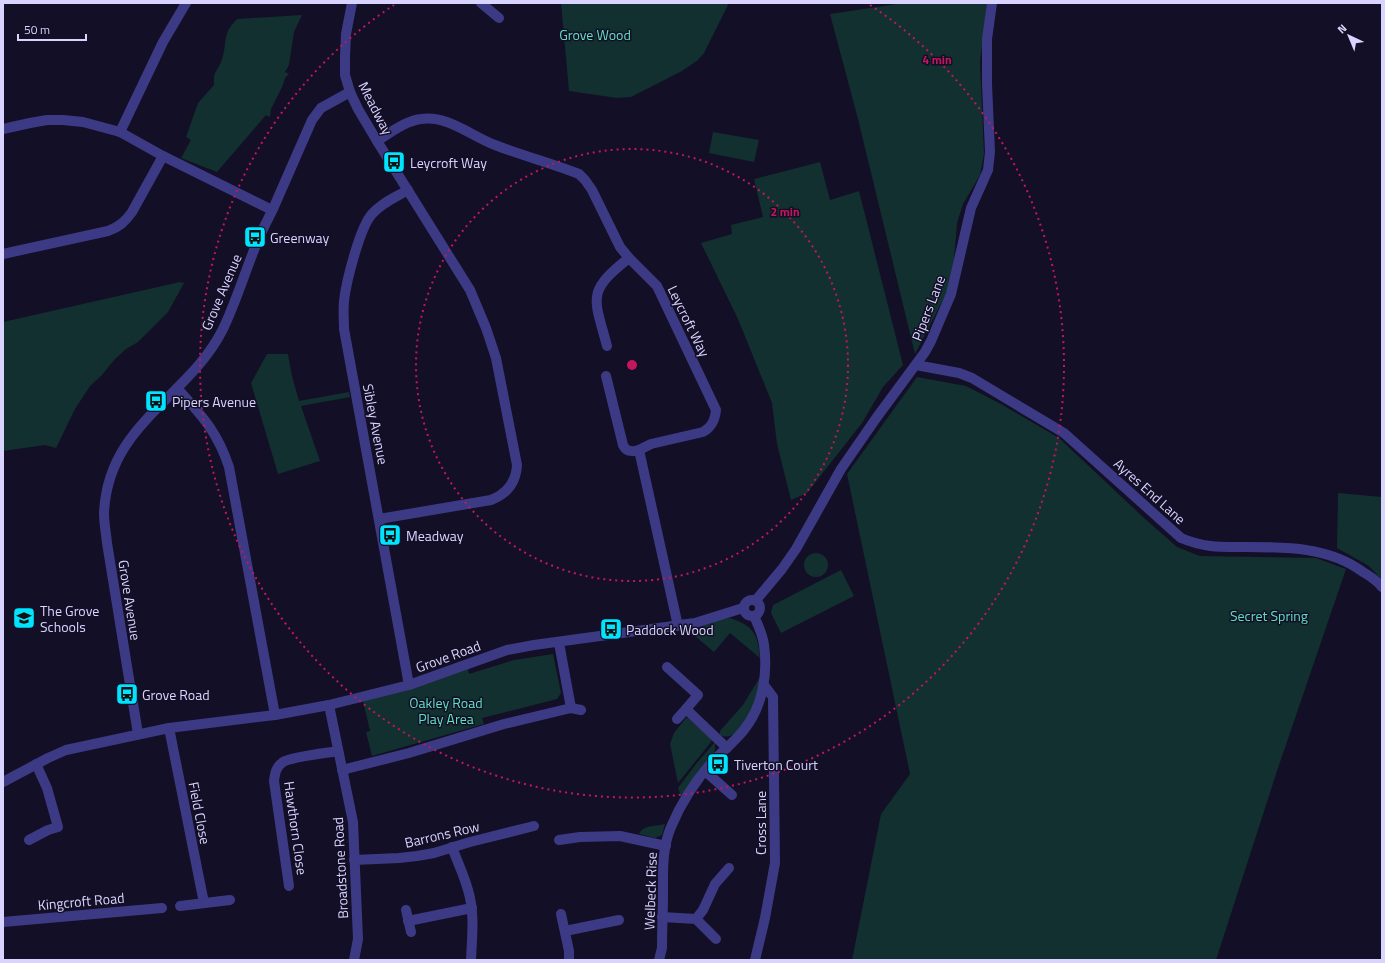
<svg xmlns="http://www.w3.org/2000/svg" width="1385" height="963" font-family="'Titillium Web',sans-serif">
	<style>
		.green { fill: #12302f }
		.lines { fill: none; stroke-linecap: round; stroke-linejoin: round }
		.minor { stroke: #3d3a85; stroke-width: 10 }
		.ring { fill: none; stroke: #c2185b; stroke-width: 2; stroke-dasharray: 2 4 }
		.labels { text-anchor: middle; dominant-baseline: central; stroke-width: 3; stroke-linejoin: round; paint-order: stroke }
		.park-label { font-size: 14px; fill: #5fe0c0; stroke: #130f26 }
		.street-label { font-size: 14px; fill: #d9d4ff; stroke: #130f26 }
		.poi-label { font-size: 14px; fill: #d9d4ff; stroke: #130f26; text-anchor: start }
		.centre { fill: #c2185b; stroke: #130f26; stroke-width: 2 }
		.ring-label { font-size: 12px; text-anchor: middle; font-weight: bold; fill: #c2185b; stroke: #130f26; stroke-width: 3; stroke-linejoin: round; paint-order: stroke }
	</style>
	<rect width="100%" height="100%" fill="#130f26"/>
	<g class="green">
		<path d="M 561,3 L 729,3 L 704,53 L 698,60 L 682,71 L 631,97 L 617,98 L 569,91 Z"/>
		<path d="M 904,3 L 987,3 L 980,62 L 984,154 L 980,175 L 963,204 L 957,223 L 953,271 L 947,292 L 915,354 L 858,119 L 830,14 Z"/>
		<path d="M 302,15 L 294,32 L 289,65 L 285,72 L 289,74 L 285,78 L 283,85 L 271,109 L 270,117 L 266,115 L 217,172 L 181,158 L 191,140 L 186,137 L 198,103 L 214,85 C 213,70 218,72 222,59 C 228,42 221,35 237,19 Z"/>
		<path d="M 713,132 L 759,140 L 754,162 L 709,153 Z"/>
		<path d="M 820,162 L 830,200 L 859,191 L 903,365 L 883,387 L 862,423 L 807,493 L 791,500 L 777,444 L 772,403 L 738,319 L 701,243 L 732,234 L 731,225 L 763,217 L 754,179 Z"/>
		<path d="M 180,282 L 184,283 L 168,312 L 138,342 L 126,349 L 115,359 L 101,376 L 90,386 L 75,409 L 56,448 L 45,445 L 3,451 L 3,322 Z"/>
		<path d="M 267,354 L 288,354 L 292,376 L 299,401 L 349,392 L 350,397 L 301,406 L 320,461 L 278,474 L 251,383 Z"/>
		<path d="M 917,377 L 966,386 L 1001,404 L 1059,438 L 1144,518 L 1177,547 L 1200,556 L 1316,558 L 1346,569 L 1277,771 L 1216,960 L 852,960 L 881,814 L 910,774 L 847,474 Z"/>
		<path d="M 1338,493 L 1382,497 L 1382,580 L 1369,566 L 1337,548 Z"/>
		<circle cx="816" cy="565" r="12"/>
		<path d="M 841,570 L 854,596 L 781,633 L 771,613 L 773,605 Z"/>
		<path d="M 730,618 C 753,626 758,633 760,658 L 730,633 L 714,652 L 695,636 L 695,629 L 720,619 Z"/>
		<path d="M 553,654 L 561,693 L 557,699 L 482,718 L 484,724 L 372,756 L 366,732 L 370,731 L 363,701 L 468,669 L 469,674 L 514,660 Z"/>
		<path d="M 760,677 L 761,679 C 757,694 743,746 720,735 L 720,731 L 743,705 Z"/>
		<path d="M 686,718 L 688,718 L 712,739 L 711,742 L 678,783 L 670,744 L 674,733 Z"/>
		<path d="M 715,742 L 715,749 L 713,755 L 681,796 L 678,788 L 696,764 Z"/>
		<path d="M 665,824 L 662,835 L 655,838 L 639,834 C 643,825 656,826 665,824 Z"/>
	</g>
	<g class="lines">
		<g class="minor">
			<path d="M 352,3 L 346,34 L 345,56 L 345,75 L 350,92 L 358,109 L 377,141 L 470,290 L 486,328 L 496,358 L 517,465 C 516,482 507,494 491,500 L 379,519"/>
			<path d="M 481,3 L 499,18"/>
			<path d="M 3,129 L 30,123 L 47,120 L 63,120 L 83,122 L 120,132 L 163,156 L 272,210"/>
			<path d="M 120,132 L 163,42 L 186,3"/>
			<path d="M 377,141 C 390,133 405,121 421,119 C 448,115 471,136 495,145 C 523,156 551,163 579,174 L 585,180 L 592,190 L 620,247 L 629,258 L 657,286 L 716,410 C 715,420 712,427 703,432 L 651,444 L 639,450"/>
			<path d="M 408,190 C 396,197 381,203 372,214 C 360,227 346,282 344,301 C 343,310 344,320 344,329 L 409,685"/>
			<path d="M 3,254 L 108,231 C 119,227 125,222 132,212 L 163,156"/>
			<path d="M 607,346 C 594,297 586,292 629,258"/>
			<path d="M 916,365 L 959,373 L 972,378 L 1064,433 L 1181,538 C 1205,548 1220,547 1246,547 C 1287,547 1329,547 1363,572 C 1370,576 1377,581 1382,587"/>
			<path d="M 606,376 L 623,445 C 626,452 632,452 639,450 L 678,626"/>
			<path d="M 177,388 C 202,416 217,431 229,467 L 275,715"/>
			<circle cx="752" cy="608" r="8"/>
			<path d="M 756,600 L 782,569 L 796,549 L 841,469 L 877,417 L 925,352 L 931,341 L 951,294 L 971,208 L 988,170 L 990,152 L 987,84 L 987,39 L 992,3"/>
			<path d="M 559,643 L 571,708"/>
			<path d="M 667,667 L 698,695 L 686,709"/>
			<path d="M 329,705 L 353,822 L 358,939 L 354,960"/>
			<path d="M 677,719 L 686,709 L 727,748"/>
			<path d="M 169,728 L 204,903"/>
			<path d="M 138,734 L 107,543 C 106,533 104,523 104,513 C 108,423 188,399 223,329 C 236,302 245,272 256,245 C 261,232 267,221 273,209 C 286,179 299,150 312,120 L 321,108 L 350,92"/>
			<path d="M 342,770 L 409,753 L 504,724 L 571,708 L 581,710"/>
			<path d="M 705,771 L 732,795"/>
			<path d="M 3,782 L 48,758 L 66,750 L 169,728 L 275,715 L 329,705 L 409,685 L 507,650 L 534,645 L 695,623 L 743,608"/>
			<path d="M 29,840 L 48,830 L 58,827 L 47,788 L 36,764"/>
			<path d="M 559,840 L 580,837 L 620,836 L 666,846"/>
			<path d="M 452,847 C 457,861 464,875 468,890 C 475,913 472,936 471,960"/>
			<path d="M 354,860 L 399,858 L 417,856 L 434,853 L 470,842 L 534,826"/>
			<path d="M 289,886 L 274,781 C 275,773 276,767 283,762 C 291,757 327,753 338,751"/>
			<path d="M 180,906 L 230,900"/>
			<path d="M 406,910 L 411,932"/>
			<path d="M 561,914 L 569,951 L 569,960"/>
			<path d="M 662,917 L 696,919 L 716,939"/>
			<path d="M 696,919 L 703,910 L 715,884 L 729,868"/>
			<path d="M 408,921 L 472,908"/>
			<path d="M 3,922 L 162,908"/>
			<path d="M 565,931 L 619,920"/>
			<path d="M 659,960 L 662,948 C 662,929 663,911 663,893 C 663,871 662,848 671,827 C 681,803 696,780 713,761 C 723,751 734,742 743,731 C 763,707 768,674 764,645 C 763,635 758,625 754,616"/>
			<path d="M 755,960 L 765,918 L 775,863 L 773,697 L 764,685"/>
		</g>
	</g>
	<g class="ring">
		<circle cx="632" cy="365" r="216"/>
		<path d="M870 5A432 432 0 1 1 394 5"/>
	</g>
	<defs>
		<g id="bus-square" transform="scale(1.15)"><rect x="-9" y="-9" width="18" height="18" rx="4" fill="#00e5ff" stroke="#130f26"/><path d="M-5-6H5V4H4V6H2V4H-2V6H-4V4H-5ZM-3.5-4V0h7V-4ZM-3.5 1.2v1.5H-2V1.2ZM2 1.2v1.5H3.5V1.2Z" fill="#111"/></g>
		<g id="school-square" transform="scale(1.15)"><rect x="-9" y="-9" width="18" height="18" rx="4" fill="#00e5ff" stroke="#130f26"/><path d="M0-5L7-2L0 1L-7-2ZM-4 1L0 2.5L4 1V4Q0 6-4 4Z" fill="#111"/></g>
	</defs>
	<g fill-rule="evenodd">
		<use href="#bus-square" x="394" y="162"/>
		<use href="#bus-square" x="255" y="237"/>
		<use href="#bus-square" x="156" y="401"/>
		<use href="#bus-square" x="390" y="535"/>
		<use href="#school-square" x="24" y="618"/>
		<use href="#bus-square" x="611" y="629"/>
		<use href="#bus-square" x="127" y="694"/>
		<use href="#bus-square" x="718" y="764"/>
	</g>
	<g class="labels">
		<g class="park-label">
			<text x="595" y="34">Grove Wood</text>
			<text x="1269" y="615">Secret Spring</text>
			<text x="446" y="702">Oakley Road<tspan x="446" dy="16">Play Area</tspan></text>
		</g>
		<g class="street-label">
			<text transform="translate(376 108) rotate(63)">Meadway</text>
			<text transform="translate(221 292) rotate(-67)">Grove Avenue</text>
			<text transform="translate(928 308) rotate(-69)">Pipers Lane</text>
			<text transform="translate(689 321) rotate(64)">Leycroft Way</text>
			<text transform="translate(376 424) rotate(79)">Sibley Avenue</text>
			<text transform="translate(1150 491) rotate(42)">Ayres End Lane</text>
			<text transform="translate(130 600) rotate(81)">Grove Avenue</text>
			<text transform="translate(448 656) rotate(-20)">Grove Road</text>
			<text transform="translate(200 813) rotate(79)">Field Close</text>
			<text transform="translate(760 823) rotate(-90)">Cross Lane</text>
			<text transform="translate(296 828) rotate(82)">Hawthorn Close</text>
			<text transform="translate(442 834) rotate(-13)">Barrons Row</text>
			<text transform="translate(340 868) rotate(-93)">Broadstone Road</text>
			<text transform="translate(650 891) rotate(-88)">Welbeck Rise</text>
			<text transform="translate(81 901) rotate(-5)">Kingcroft Road</text>
		</g>
		<g class="poi-label">
			<text x="410" y="162">Leycroft Way</text>
			<text x="270" y="237">Greenway</text>
			<text x="172" y="401">Pipers Avenue</text>
			<text x="406" y="535">Meadway</text>
			<text x="40" y="610">The Grove<tspan x="40" dy="16">Schools</tspan></text>
			<text x="626" y="629">Paddock Wood</text>
			<text x="142" y="694">Grove Road</text>
			<text x="734" y="764">Tiverton Court</text>
		</g>
	</g>
	<circle cx="632" cy="365" r="6" class="centre"/>
	<g class="ring-label">
		<text x="937" y="64">4 min</text>
		<text x="785" y="216">2 min</text>
	</g>
	<rect width="1385" height="963" fill="none" stroke="#d9d4ff" stroke-width="8"/>
	<g transform="translate(1349 36) rotate(316)" stroke="#130f26" stroke-width="3" paint-order="stroke">
	<path d="M0-3L7 15L0 10L-7 15Z" fill="#d9d4ff"/>
	<text y="-6" font-size="11" font-weight="bold" text-anchor="middle" fill="#d9d4ff">N</text>
	</g>
	<path d="M18 34v6h68v-6" fill="none" stroke="#d9d4ff" stroke-width="2"/>
	<text x="24" y="34" font-size="12" fill="#d9d4ff" stroke="#130f26" stroke-width="3" paint-order="stroke">50 m</text>
</svg>
